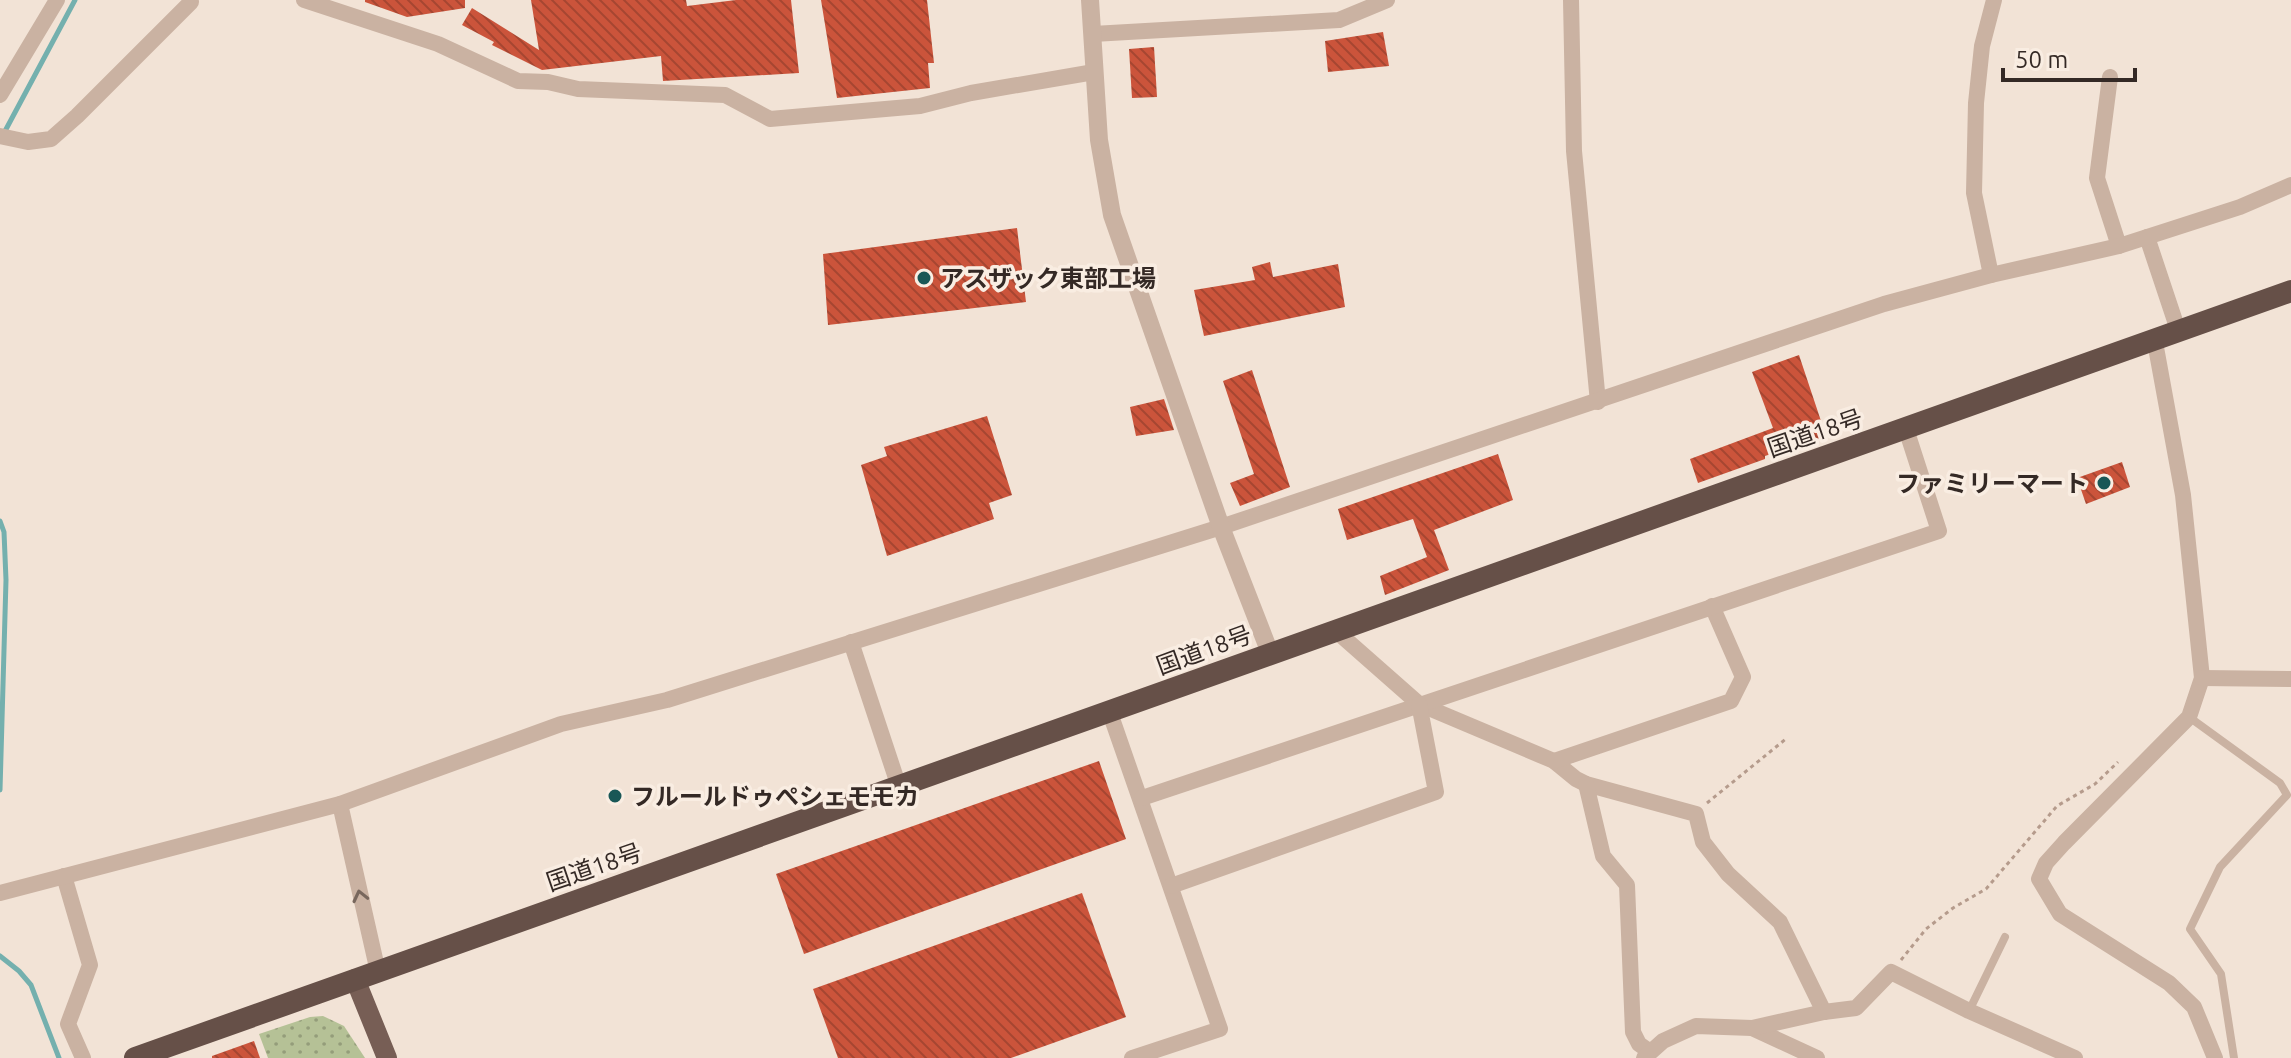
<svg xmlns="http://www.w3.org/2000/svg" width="2291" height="1058" font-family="Ubuntu,'Noto Sans JP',sans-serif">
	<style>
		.grass { fill: url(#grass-dots) }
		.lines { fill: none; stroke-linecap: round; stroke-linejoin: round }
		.stream { stroke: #74b0ae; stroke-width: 5 }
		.building { fill: url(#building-back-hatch) }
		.path { stroke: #b59b8c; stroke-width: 3; stroke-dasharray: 4 4; stroke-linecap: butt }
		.service { stroke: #cab2a2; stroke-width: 8 }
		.minor { stroke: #cab2a2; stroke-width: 16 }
		.tertiary { stroke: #cab2a2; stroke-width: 18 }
		.primary { stroke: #775e55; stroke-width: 20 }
		.trunk { stroke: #665048; stroke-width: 22 }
		.oneway { stroke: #78675d }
		.poi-dot { fill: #195756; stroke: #f9ede2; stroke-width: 3 }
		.labels { text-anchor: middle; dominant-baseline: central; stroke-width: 7; stroke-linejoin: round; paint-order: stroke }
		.poi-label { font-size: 24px; font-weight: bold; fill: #342925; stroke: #f9ede2; text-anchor: start }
		.street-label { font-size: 24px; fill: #342925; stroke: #f9ede2 }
	</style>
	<defs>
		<pattern id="grass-dots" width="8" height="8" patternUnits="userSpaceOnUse" patternTransform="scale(2)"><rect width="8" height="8" fill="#b5c196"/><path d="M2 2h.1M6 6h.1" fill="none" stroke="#949d7a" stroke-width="1.8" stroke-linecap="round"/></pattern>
		<pattern id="building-back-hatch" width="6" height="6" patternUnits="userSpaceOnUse" patternTransform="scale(2)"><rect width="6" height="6" fill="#cb543b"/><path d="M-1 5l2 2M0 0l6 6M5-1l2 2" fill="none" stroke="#a64631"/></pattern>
	</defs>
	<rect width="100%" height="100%" fill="#f2e3d6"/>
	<path class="grass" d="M 323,1016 L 344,1026 L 365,1058 L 268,1058 L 259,1034 L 310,1017 Z"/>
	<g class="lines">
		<g class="stream">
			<path d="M 4,133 L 75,0"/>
			<path d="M 0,521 L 4,532 L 6,580 L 0,790"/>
			<path d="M 0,956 L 19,971 L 31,985 L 59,1058"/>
		</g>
	</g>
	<g class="building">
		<path d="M 365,0 L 465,0 L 465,8 L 407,17 L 365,2 Z"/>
		<path d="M 531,0 L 686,0 L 687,6 L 736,0 L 791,0 L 799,73 L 663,81 L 661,56 L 542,70 L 492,45 L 494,42 L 462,25 L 472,8 L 539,50 Z"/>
		<path d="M 821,0 L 927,0 L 934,63 L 928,63 L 930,88 L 837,98 Z"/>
		<path d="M 1383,32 L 1389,66 L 1328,72 L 1325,41 Z"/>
		<path d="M 1154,47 L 1157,97 L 1132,98 L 1129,49 Z"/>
		<path d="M 1017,228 L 1026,302 L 828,325 L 823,254 Z"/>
		<path d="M 1270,262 L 1273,277 L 1338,264 L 1345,307 L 1204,336 L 1194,290 L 1255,280 L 1252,267 Z"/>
		<path d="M 1799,355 L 1826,436 L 1765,456 L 1765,459 L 1698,483 L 1690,459 L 1773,428 L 1752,372 Z"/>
		<path d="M 1252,370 L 1290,487 L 1240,506 L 1230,483 L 1254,474 L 1223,381 Z"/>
		<path d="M 1164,399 L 1174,430 L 1136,436 L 1130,407 Z"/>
		<path d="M 987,416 L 1012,495 L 989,503 L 994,519 L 887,556 L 861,465 L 887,456 L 884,447 Z"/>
		<path d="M 1498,454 L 1513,500 L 1434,530 L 1449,570 L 1385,595 L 1380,576 L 1427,557 L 1413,519 L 1347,540 L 1338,509 Z"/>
		<path d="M 2122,462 L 2130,487 L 2086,504 L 2077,478 Z"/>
		<path d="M 1099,761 L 1126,839 L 804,954 L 776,874 Z"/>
		<path d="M 1082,893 L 1126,1017 L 1011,1058 L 838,1058 L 813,989 Z"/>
		<path d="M 254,1041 L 260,1058 L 212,1058 L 212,1056 Z"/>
	</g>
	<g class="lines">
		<g class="path">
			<path d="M 1707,803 L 1787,738"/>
			<path d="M 1901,960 L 1926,929 L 1953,908 L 1986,889 L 2057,806 L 2095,784 L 2118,762"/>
		</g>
		<g class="service">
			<path d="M 2189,717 L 2280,783 L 2287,795 L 2220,867 L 2190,929 L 2221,974 L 2234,1058"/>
			<path d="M 1969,1011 L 2005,937"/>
		</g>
		<g class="minor">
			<path d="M 304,0 L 438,44 L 518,81 L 548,82 L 578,89 L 725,95 L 770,119 L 920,106 L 971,93 L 1094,72"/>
			<path d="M 1571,0 L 1574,151 L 1598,402"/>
			<path d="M 1093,34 L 1339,20 L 1387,0"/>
			<path d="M 2110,77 L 2097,178 L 2119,246"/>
			<path d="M 0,95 L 57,0"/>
			<path d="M 0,136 L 28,142 L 51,139 L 77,116 L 191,2"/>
			<path d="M 2147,237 L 2179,333"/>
			<path d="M 1991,275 L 1974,193 L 1976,103 L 1982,46 L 1994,0"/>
			<path d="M 2155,342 L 2183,495 L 2202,678 L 2189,717 L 2064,843 L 2046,863 L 2039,879 L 2060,914 L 2169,983 L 2194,1007 L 2215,1058"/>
			<path d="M 1335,630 L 1419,704 L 1554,761 L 1576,779 L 1586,784 L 1696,814 L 1703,842 L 1728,874 L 1780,922 L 1824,1012"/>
			<path d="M 851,642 L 899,787"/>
			<path d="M 2202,678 L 2291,679"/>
			<path d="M 1110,713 L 1220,1029 L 1132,1058"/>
			<path d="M 1554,761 L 1731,701 L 1743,677 L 1712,606"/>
			<path d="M 1586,784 L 1603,856 L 1627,885 L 1633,1032 L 1639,1044 L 1649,1051"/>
			<path d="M 1142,798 L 1939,531 L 1906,429"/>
			<path d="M 340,804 L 378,972"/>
			<path d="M 64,876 L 90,965 L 68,1024 L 83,1058"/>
			<path d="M 1171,886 L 1436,792 L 1419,704"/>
			<path d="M 0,893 L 340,804 L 561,724 L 667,700 L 1221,527 L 1884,304 L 1991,275 L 2119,246 L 2240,207 L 2291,185"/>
			<path d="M 1752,1028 L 1817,1058"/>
			<path d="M 1644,1058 L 1663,1041 L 1696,1026 L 1752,1028 L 1824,1012 L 1856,1008 L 1891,972 L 1969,1011 L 2075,1058"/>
		</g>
		<path class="tertiary" d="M 1090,0 L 1099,140 L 1112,215 L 1221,527 L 1270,653"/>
		<path class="primary" d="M 355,979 L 387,1058"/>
		<path class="trunk" d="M 135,1058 L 2291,291"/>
	</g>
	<defs><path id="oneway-chevron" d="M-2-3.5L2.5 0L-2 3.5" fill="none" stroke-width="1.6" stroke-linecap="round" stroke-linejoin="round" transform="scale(2)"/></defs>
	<use class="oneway" href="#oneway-chevron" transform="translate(360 896) rotate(-103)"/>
	<g class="poi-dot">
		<circle cx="924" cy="278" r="8"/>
		<circle cx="2104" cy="483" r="8"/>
		<circle cx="615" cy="796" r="8"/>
	</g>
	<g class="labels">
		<g class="poi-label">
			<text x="940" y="278">アスザック東部工場</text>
			<text x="2088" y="483" text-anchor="end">ファミリーマート</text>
			<text x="631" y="796">フルールドゥぺシェモモカ</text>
		</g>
		<g class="street-label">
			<text transform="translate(1815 433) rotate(-19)">国道18号</text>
			<text transform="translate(1204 650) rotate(-20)">国道18号</text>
			<text transform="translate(594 867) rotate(-19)">国道18号</text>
		</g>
	</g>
	<path d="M2003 68v12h132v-12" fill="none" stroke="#342925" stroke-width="4"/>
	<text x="2015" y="68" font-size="24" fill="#342925" stroke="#f9ede2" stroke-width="6" paint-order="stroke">50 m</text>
</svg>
